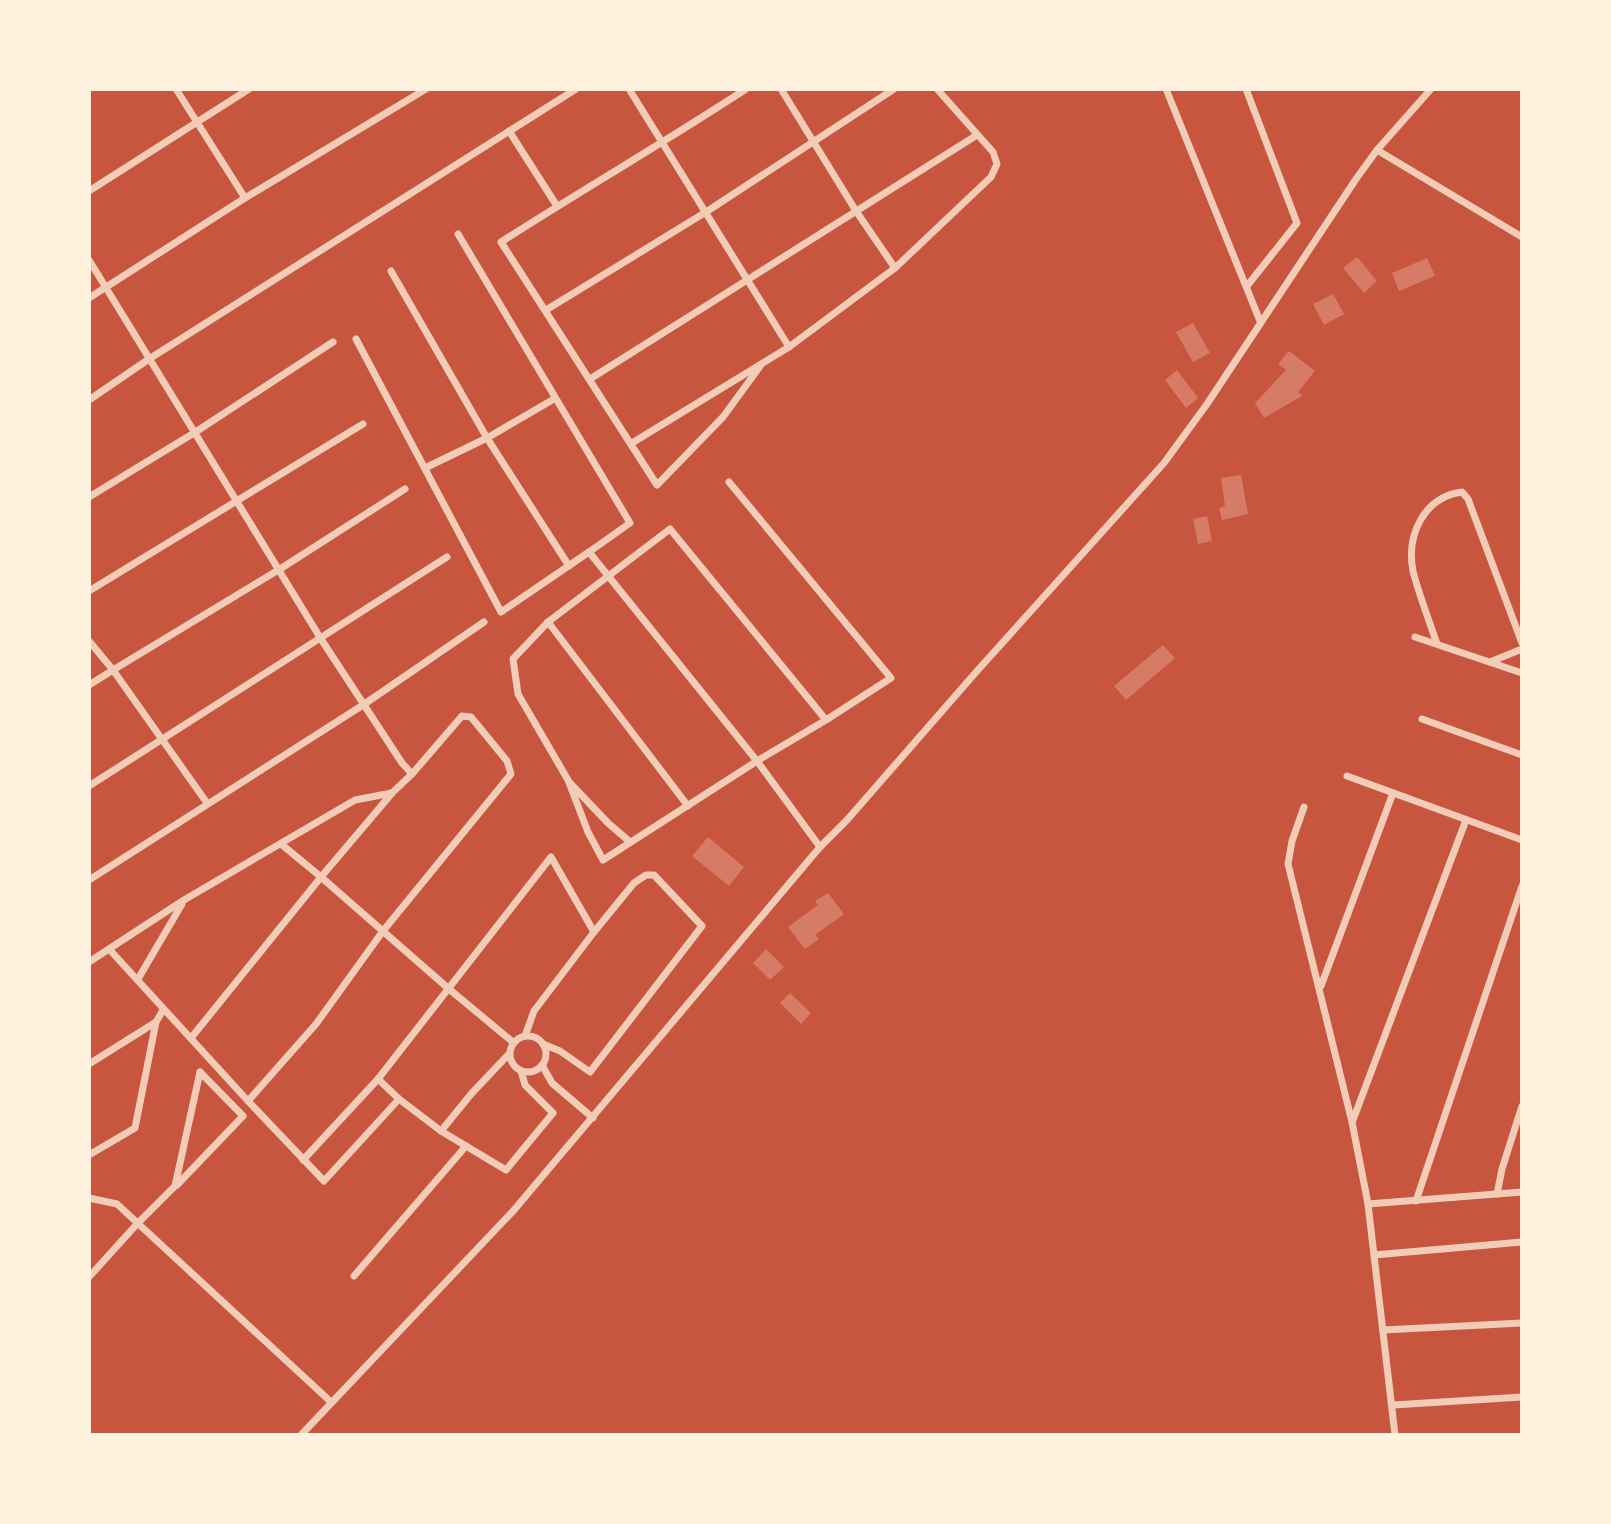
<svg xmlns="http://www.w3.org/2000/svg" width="1611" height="1524" font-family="'Titillium Web',sans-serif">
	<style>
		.building { fill: #d67c66 }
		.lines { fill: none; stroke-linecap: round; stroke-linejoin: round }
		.minor { stroke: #f1ccb7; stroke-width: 7 }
	</style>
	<rect width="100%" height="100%" fill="#c8553d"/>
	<g class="building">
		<path d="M 1357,257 L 1377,281 L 1364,293 L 1343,268 Z"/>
		<path d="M 1427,258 L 1435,276 L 1399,291 L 1392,273 Z"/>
		<path d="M 1333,294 L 1344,314 L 1324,325 L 1313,304 Z"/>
		<path d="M 1193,323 L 1210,353 L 1193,362 L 1176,332 Z"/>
		<path d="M 1289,351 L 1315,371 L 1298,392 L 1302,396 L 1264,418 L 1255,403 L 1286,370 L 1278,364 Z"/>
		<path d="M 1177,370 L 1198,398 L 1186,408 L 1165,380 Z"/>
		<path d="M 1241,475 L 1248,514 L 1222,520 L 1219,508 L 1225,506 L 1221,478 Z"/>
		<path d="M 1207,516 L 1212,541 L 1198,544 L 1193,519 Z"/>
		<path d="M 1163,645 L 1175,658 L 1126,700 L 1114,686 Z"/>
		<path d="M 708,837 L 744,867 L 729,886 L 692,856 Z"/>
		<path d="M 828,893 L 844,914 L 815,935 L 819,939 L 805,949 L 788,927 L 818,905 L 815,901 Z"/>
		<path d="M 766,949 L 784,967 L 770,980 L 753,963 Z"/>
		<path d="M 790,993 L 811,1013 L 801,1024 L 780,1003 Z"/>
	</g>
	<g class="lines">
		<g class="minor">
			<path d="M 176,89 L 245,198"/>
			<path d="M 629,89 L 789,347"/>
			<path d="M 746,89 C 665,142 582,190 501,242 L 657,485 L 723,417 L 761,365"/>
			<path d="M 781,89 L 856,211 L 895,268"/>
			<path d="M 1166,89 L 1260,321"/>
			<path d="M 1246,89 L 1297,223 L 1247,286"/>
			<path d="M 509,131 L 557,206"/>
			<path d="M 1377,150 L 1522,237"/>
			<path d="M 89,191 L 249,89"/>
			<path d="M 458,234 L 630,523 L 589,552 L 757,761 L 820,847"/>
			<path d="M 89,260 L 321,639 L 402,763 L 412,774 L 393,792 L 321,877 L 449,989 L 514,1043"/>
			<path d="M 391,271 L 487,438 L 569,566"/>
			<path d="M 89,298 L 245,198 L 426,89"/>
			<path d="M 546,310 L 706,212 L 894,89"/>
			<path d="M 356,339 L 501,612 L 589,552"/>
			<path d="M 590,379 L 977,135"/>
			<path d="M 89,400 L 149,359 L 576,89"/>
			<path d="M 632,443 L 789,347 L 895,268 L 991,177 L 997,164 L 993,152 L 937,89"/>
			<path d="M 425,468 L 487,438 L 554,399"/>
			<path d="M 729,482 L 891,678 L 826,720 L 670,529 L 548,622 L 513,659 L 518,694 L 568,780 L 588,832 L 603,860 L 757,761 L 826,720"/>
			<path d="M 89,497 L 194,433 L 333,342"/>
			<path d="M 89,591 L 363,424"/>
			<path d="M 548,622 L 688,806"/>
			<path d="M 1415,637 L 1522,673"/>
			<path d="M 89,641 L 113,670 L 280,569 L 405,489"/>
			<path d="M 1437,644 C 1429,620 1419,595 1413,571 C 1406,535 1424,497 1462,492 L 1468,499 L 1522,643"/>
			<path d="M 1490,662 L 1522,649"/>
			<path d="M 89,685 L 113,670 L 207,803"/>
			<path d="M 1422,719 L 1522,755"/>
			<path d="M 1347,776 L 1522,840"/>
			<path d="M 570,783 L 608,823 L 630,842"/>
			<path d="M 89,786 L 447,557"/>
			<path d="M 1304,807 L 1292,841 L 1288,864 L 1352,1122 L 1368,1204 L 1395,1435"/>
			<path d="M 89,880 L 363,705 L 484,622"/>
			<path d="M 109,949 L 248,1101 L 324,1181 L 399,1099"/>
			<path d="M 89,962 L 184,900 L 355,800 L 392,793"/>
			<path d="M 138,979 L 182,904"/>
			<path d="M 1321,986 L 1393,793"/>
			<circle cx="528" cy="1054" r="18"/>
			<path d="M 525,1036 L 534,1011 L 594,932 L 634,883 L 646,875 L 654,875 L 702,926 L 590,1072 L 560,1051 L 543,1044"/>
			<path d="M 191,1038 L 321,877 L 281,844"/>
			<path d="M 89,1064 L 156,1022 L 163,1010"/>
			<path d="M 542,1065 L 552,1083 L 593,1118"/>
			<path d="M 521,1071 L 525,1085 L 553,1113 L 506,1170 L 441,1131 L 399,1099 L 378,1079 L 551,857 L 594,932"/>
			<path d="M 248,1101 L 316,1024 L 383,931 L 511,774 L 507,761 L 471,717 L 462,716 L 412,774"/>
			<path d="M 1353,1120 L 1466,820"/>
			<path d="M 441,1131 L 472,1093 L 509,1054"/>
			<path d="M 89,1155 L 135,1128 L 156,1022"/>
			<path d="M 303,1160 L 378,1079"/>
			<path d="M 177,1185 L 243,1116 L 200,1072"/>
			<path d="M 1497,1194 L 1502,1169 L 1522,1106"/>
			<path d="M 89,1198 L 117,1204 L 331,1402"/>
			<path d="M 1416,1201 L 1522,886"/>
			<path d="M 1368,1204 L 1522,1192"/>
			<path d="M 1374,1255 L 1522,1242"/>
			<path d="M 354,1276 L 466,1146"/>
			<path d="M 89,1277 L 137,1224 L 175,1186 L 200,1072"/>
			<path d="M 1383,1330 L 1522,1323"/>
			<path d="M 1393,1405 L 1522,1397"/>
			<path d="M 301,1435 L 514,1210 L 820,847 L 847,820 L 977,671 L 1164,463 L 1207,404 L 1356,179 L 1377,150 L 1431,89"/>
		</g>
	</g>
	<rect width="1611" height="1524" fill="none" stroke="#fff3e0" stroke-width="182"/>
</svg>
